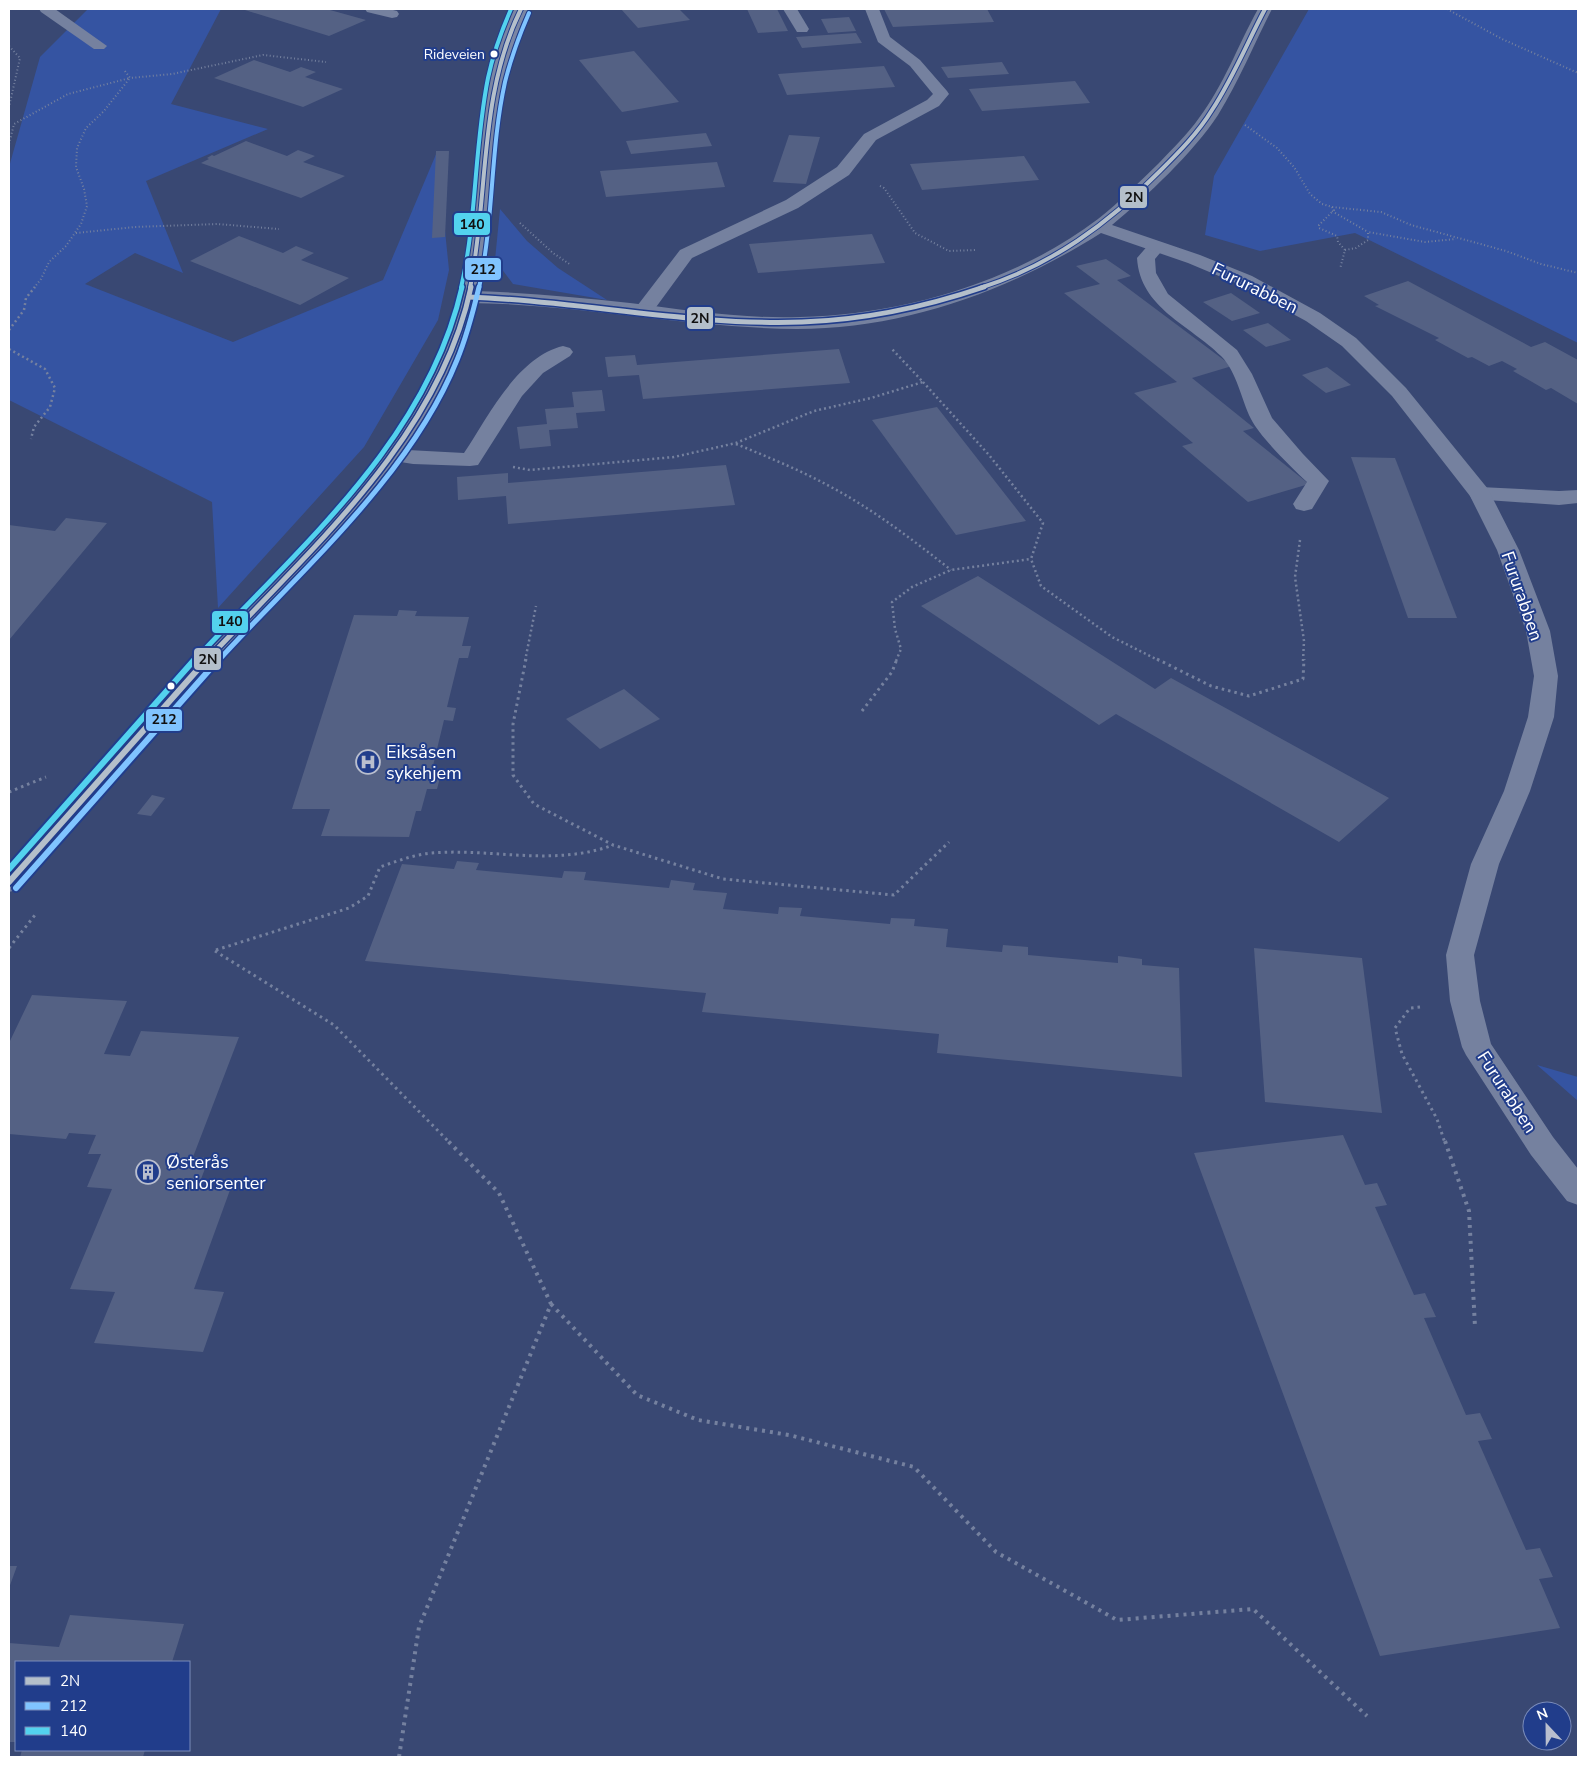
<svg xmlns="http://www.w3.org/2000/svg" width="1587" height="1766" font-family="'Nunito Sans',sans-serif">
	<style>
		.green { fill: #3554a2 }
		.building { fill: #546184 }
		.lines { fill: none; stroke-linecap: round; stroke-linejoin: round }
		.path-far3 { stroke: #75819f; stroke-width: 2; stroke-dasharray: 1 2.5; stroke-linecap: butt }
		.path-far2 { stroke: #75819f; stroke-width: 2.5; stroke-dasharray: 2 3; stroke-linecap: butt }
		.path-far1 { stroke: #75819f; stroke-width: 3; stroke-dasharray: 2.5 4; stroke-linecap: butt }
		.path { stroke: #75819f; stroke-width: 4; stroke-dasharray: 3 5; stroke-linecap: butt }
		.lane { fill: #75819f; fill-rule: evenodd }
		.street { fill: #75819f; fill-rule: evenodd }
		.secondary { fill: #7b86a3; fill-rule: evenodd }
		.bus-1-far2-casing { stroke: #213d8b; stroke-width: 6 }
		.bus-1-far1-casing { stroke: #213d8b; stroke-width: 8 }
		.bus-1-casing { stroke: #213d8b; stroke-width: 10 }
		.bus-2-far2-casing { stroke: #213d8b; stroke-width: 6 }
		.bus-2-far1-casing { stroke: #213d8b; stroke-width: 8 }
		.bus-2-casing { stroke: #213d8b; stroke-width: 10 }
		.bus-3-far2-casing { stroke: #213d8b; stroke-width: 6 }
		.bus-3-far1-casing { stroke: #213d8b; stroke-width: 8 }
		.bus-3-casing { stroke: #213d8b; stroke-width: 10 }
		.bus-1-far2 { stroke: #b4bfca; stroke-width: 4 }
		.bus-1-far1 { stroke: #b4bfca; stroke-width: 5 }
		.bus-1 { stroke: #b4bfca; stroke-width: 6 }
		.bus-2-far2 { stroke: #80c4ff; stroke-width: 4 }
		.bus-2-far1 { stroke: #80c4ff; stroke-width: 5 }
		.bus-2 { stroke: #80c4ff; stroke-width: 6 }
		.bus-3-far2 { stroke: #53d2ee; stroke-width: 4 }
		.bus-3-far1 { stroke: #53d2ee; stroke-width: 5 }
		.bus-3 { stroke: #53d2ee; stroke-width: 6 }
		.bus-dot { fill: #fff; stroke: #213d8b; stroke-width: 2 }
		.labels { text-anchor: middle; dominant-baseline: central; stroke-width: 4; stroke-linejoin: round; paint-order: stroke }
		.far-bus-label { font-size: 14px; fill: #fff; stroke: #213d8b; text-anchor: end }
		.street-label { font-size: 18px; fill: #fff; stroke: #213d8b }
		.poi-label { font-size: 18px; fill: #fff; stroke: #213d8b; text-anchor: start }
		.line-badge { stroke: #213d8b; stroke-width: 2 }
		.pale-badge-label { font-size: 14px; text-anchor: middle; font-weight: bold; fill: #111 }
	</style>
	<rect width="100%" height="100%" fill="#394873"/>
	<g class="green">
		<path d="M 88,9 L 221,9 L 171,104 L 268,129 L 146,181 L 183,273 L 135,253 L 85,284 L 233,342 L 383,280 L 437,152 L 449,270 L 438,320 L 364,447 L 218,608 L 212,502 L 9,400 L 9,167 L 40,57 Z"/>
		<path d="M 1309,9 L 1578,9 L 1578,343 L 1355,233 L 1260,251 L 1205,235 L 1214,176 Z"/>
		<path d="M 500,209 L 527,241 L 558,268 L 607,300 L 513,284 L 495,260 Z"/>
		<path d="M 1537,1065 L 1578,1077 L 1578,1101 Z"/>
	</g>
	<g class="building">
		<path d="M 249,9 L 333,9 L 330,10 L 366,20 L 329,36 L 245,10 Z"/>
		<path d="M 621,9 L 679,9 L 690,20 L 638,28 Z"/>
		<path d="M 747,9 L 777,9 L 788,31 L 758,33 Z"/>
		<path d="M 884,9 L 987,9 L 994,22 L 893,27 Z"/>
		<path d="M 849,17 L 856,31 L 828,33 L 821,19 Z"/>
		<path d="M 856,33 L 862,43 L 802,48 L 796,37 Z"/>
		<path d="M 634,51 L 679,102 L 622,112 L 579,60 Z"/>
		<path d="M 254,60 L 290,72 L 301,67 L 316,72 L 305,77 L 343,89 L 303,107 L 214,78 Z"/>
		<path d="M 1002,62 L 1009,74 L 948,78 L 941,67 Z"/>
		<path d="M 884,66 L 895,87 L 787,95 L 778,74 Z"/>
		<path d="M 1075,81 L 1090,103 L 982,111 L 969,89 Z"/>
		<path d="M 706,133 L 712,146 L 631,154 L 626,141 Z"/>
		<path d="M 789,135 L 820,137 L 806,184 L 773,182 Z"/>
		<path d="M 246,141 L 287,156 L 298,150 L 315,156 L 303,162 L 345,176 L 301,198 L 201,163 L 209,159 L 207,158 L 212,155 L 214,156 Z"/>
		<path d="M 436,151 L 449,151 L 445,237 L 432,238 Z"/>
		<path d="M 1024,156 L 1039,180 L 922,190 L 910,164 Z"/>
		<path d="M 717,162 L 725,187 L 606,197 L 600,171 Z"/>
		<path d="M 872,234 L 885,263 L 758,273 L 749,244 Z"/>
		<path d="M 239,236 L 283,253 L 296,246 L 314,253 L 301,260 L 349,278 L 300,305 L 190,261 Z"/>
		<path d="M 1106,259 L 1131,276 L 1117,280 L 1232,366 L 1192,378 L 1254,428 L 1243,431 L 1309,484 L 1248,502 L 1182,446 L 1193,443 L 1134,393 L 1177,382 L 1064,293 L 1100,284 L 1076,266 Z"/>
		<path d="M 1408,281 L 1531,347 L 1545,342 L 1578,360 L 1578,404 L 1551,388 L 1546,390 L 1513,371 L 1517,369 L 1502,361 L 1489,366 L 1472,357 L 1468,358 L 1435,340 L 1439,338 L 1375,306 L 1379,305 L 1364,296 Z"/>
		<path d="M 1231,293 L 1260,313 L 1232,321 L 1203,302 Z"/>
		<path d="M 1268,323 L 1291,340 L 1266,347 L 1243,330 Z"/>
		<path d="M 839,349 L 850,383 L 643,399 L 639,375 L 608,377 L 605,357 L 635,355 L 637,365 Z"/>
		<path d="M 1327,367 L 1351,385 L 1326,393 L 1302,375 Z"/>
		<path d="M 602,390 L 605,411 L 576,413 L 578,428 L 549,430 L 551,446 L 520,449 L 517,427 L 547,424 L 545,409 L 574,407 L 572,392 Z"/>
		<path d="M 937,407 L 1026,521 L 956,535 L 872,420 Z"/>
		<path d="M 1351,457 L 1395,458 L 1457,618 L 1408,618 Z"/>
		<path d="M 726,465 L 735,505 L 508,524 L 506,496 L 458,500 L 457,477 L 508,473 L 508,483 Z"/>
		<path d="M 66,518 L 107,523 L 9,640 L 9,525 L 55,531 Z"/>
		<path d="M 978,576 L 1155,689 L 1171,678 L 1389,798 L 1339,842 L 1116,714 L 1099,725 L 921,606 Z"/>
		<path d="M 399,610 L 417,611 L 415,616 L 469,617 L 462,646 L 471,646 L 468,658 L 459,658 L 447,707 L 456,708 L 453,721 L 444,720 L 431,774 L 441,774 L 437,789 L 427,789 L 421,811 L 416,811 L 409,837 L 321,836 L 330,809 L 292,809 L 354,615 L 397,616 Z"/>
		<path d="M 624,689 L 660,719 L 600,749 L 566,719 Z"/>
		<path d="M 152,795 L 165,798 L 151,816 L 137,814 Z"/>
		<path d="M 457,861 L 479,863 L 476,870 L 562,878 L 564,871 L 586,872 L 584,880 L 669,888 L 671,880 L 695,883 L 693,890 L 727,893 L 723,909 L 778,914 L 779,907 L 802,908 L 800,916 L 890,924 L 891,918 L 915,919 L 914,926 L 948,929 L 946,947 L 1002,952 L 1003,945 L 1028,947 L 1028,955 L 1118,963 L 1118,956 L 1142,959 L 1142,965 L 1179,968 L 1182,1077 L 937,1053 L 939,1034 L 702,1012 L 706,993 L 365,961 L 402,864 L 454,869 Z"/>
		<path d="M 1254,948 L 1362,958 L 1382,1113 L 1265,1102 Z"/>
		<path d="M 32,995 L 127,1001 L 104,1054 L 130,1056 L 141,1031 L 239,1037 L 193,1157 L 209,1158 L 198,1187 L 230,1190 L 194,1289 L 224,1292 L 203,1352 L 94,1343 L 115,1292 L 70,1289 L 112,1189 L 87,1187 L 101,1154 L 88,1154 L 96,1135 L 69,1133 L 66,1139 L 9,1134 L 9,1043 Z"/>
		<path d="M 1343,1135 L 1365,1185 L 1377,1183 L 1387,1205 L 1375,1207 L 1414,1295 L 1425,1293 L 1436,1317 L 1424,1318 L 1466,1415 L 1480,1413 L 1492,1439 L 1478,1441 L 1526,1550 L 1540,1548 L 1553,1577 L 1539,1579 L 1560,1628 L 1380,1656 L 1194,1153 Z"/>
		<path d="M 9,1566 L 17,1566 L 9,1588 Z"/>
		<path d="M 70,1615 L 184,1624 L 172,1662 L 16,1662 L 16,1742 L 9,1742 L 9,1643 L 59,1647 Z"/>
		<path d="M 22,1750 L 145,1750 L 143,1757 L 20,1757 Z"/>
	</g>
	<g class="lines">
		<g class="path-far3">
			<path d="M 1447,9 L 1502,39 L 1578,73"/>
			<path d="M 9,46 L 20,58 L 9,107"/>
			<path d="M 125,71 L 130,78 L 172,74 L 263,55 L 326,62"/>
			<path d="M 1245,125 L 1277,148 L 1294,167 L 1310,194 L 1322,204 L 1332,207 L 1381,212 L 1411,225 L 1506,251 L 1541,264 L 1578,273"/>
			<path d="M 9,144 L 14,124 L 68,94 L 130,78"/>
			<path d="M 880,186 L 884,188 L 915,233 L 949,251 L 977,250"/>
			<path d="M 1332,207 L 1334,210 L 1319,225 L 1319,228 L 1337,236 L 1338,242 L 1345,250 L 1340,269"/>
			<path d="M 1332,211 L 1368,232"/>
			<path d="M 520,223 L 553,253 L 571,265"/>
			<path d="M 76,233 L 135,227 L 217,224 L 279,229"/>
			<path d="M 1345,250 L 1356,248 L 1368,240 L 1368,232 L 1425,242 L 1456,239"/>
			<path d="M 34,288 L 41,279 L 49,262 L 66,246 L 81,224 L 87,206 L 84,189 L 76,167 L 77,148 L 86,128 L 104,111 L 130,78"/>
		</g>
		<g class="path-far2">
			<path d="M 9,330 L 24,310 L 26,298 L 35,287"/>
			<path d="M 9,349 L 45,369 L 55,388 L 50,407 L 34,427 L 31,439"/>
			<path d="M 923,382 L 989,455 L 1043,523 L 1031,559 L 1041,586 L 1112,637 L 1160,661"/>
			<path d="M 736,444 C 768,457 800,470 831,487 C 874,510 913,540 951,570"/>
			<path d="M 513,467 L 530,470 L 674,457 L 736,443 L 814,411 L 871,398 L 923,382 L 892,349"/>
			<path d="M 1300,540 L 1295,577 L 1304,641 L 1303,661"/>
			<path d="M 525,661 L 536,606"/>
			<path d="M 896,661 L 901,649 L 895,629 L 892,602 L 912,587 L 951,570 L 1031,559"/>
		</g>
		<g class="path-far1">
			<path d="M 526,659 L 513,724 L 513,775 L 534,804 L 613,845 L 723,879 L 894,895 L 949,842"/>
			<path d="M 1157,659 L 1211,686 L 1249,696 L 1303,679 L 1304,659"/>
			<path d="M 862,711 L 892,672 L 897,659"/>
			<path d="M 9,792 L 46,777"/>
			<path d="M 9,948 L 35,915"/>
			<path d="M 216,950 L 349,908 L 368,896 L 380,867 C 397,861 413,855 431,853 C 492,848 554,867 613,845"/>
			<path d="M 215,951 L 334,1025 L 450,1143"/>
			<path d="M 1420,1007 L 1410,1008 L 1395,1028 L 1402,1054 L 1437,1119 L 1445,1143"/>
		</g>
		<g class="path">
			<path d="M 1445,1141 L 1469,1211 L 1475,1327"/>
			<path d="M 551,1304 L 637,1395 L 698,1420 L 789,1435 L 914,1467 L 996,1552 L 1117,1620 L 1253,1609 L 1367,1716"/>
			<path d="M 399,1757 L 419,1627 L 551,1304 L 499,1193 L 448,1141"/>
		</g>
		<g class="lane">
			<path d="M 365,9 L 389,9 L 397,11 L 399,14 L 397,17 L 392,18 L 367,12 Z"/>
			<path d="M 783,9 L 797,9 L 809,29 L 807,32 L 797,32 Z"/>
			<path d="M 865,9 L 879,9 L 890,37 L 920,60 L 947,91 L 949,94 L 939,106 L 876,140 L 849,175 L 798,208 L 692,258 L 651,314 L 644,316 L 637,314 L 634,310 L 680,250 L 786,200 L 837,167 L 864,134 L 927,100 L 933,94 L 910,66 L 878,42 Z"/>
			<path d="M 1156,242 L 1162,243 L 1165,247 L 1155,259 L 1156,273 L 1168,294 L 1237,350 L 1252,374 L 1272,418 L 1303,454 L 1329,481 L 1312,509 L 1304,511 L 1296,509 L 1293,504 L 1307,482 C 1291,467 1260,437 1251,419 C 1241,399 1237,372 1221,356 C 1190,325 1140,308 1137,258 L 1150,243 Z"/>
			<path d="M 563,346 L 570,348 L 573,352 L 570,356 L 543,373 L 522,396 L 478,465 L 470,466 L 413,464 L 382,459 L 378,455 L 382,451 L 389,449 L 464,453 C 488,417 517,357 563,346 Z"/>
			<path d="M 1480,487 L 1559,491 L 1578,490 L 1578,503 L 1559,505 L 1472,499 L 1469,494 L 1472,489 Z"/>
		</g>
		<g class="street">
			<path d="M 39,9 L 55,9 L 107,46 L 104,49 L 94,49 L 41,12 Z"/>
			<path d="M 1258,9 L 1272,9 C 1254,44 1239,81 1218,115 C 1194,152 1146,197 1112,225 L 1200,255 L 1252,276 L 1320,313 L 1356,338 L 1406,388 L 1488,489 L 1519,550 L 1550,631 L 1558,676 L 1554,717 L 1530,791 L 1499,864 L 1474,955 L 1480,1001 L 1491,1044 L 1553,1137 L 1578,1169 L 1578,1205 L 1567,1201 L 1531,1155 L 1466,1055 L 1462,1047 L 1450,1001 L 1446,955 L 1471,864 L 1504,791 L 1528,717 L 1534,676 L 1526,631 L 1497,550 L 1470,496 L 1392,396 L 1342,346 L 1306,321 L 1238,284 L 1188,263 L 1101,233 C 1011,290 905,329 797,329 C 687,328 579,304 469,303 L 462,301 L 460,297 L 462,293 L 469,291 C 523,292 576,297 630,303 C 686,310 743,319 800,317 C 903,315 1015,282 1098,219 C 1120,202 1139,182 1159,163 C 1173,148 1187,135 1199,118 C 1224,85 1238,45 1258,9 Z"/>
		</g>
		<path class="secondary" d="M 514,9 L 528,9 C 496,77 498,132 492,204 C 487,257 479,309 458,358 C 412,469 305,568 224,655 C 154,731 87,811 19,889 L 9,892 L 9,865 C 74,791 139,718 206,646 C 288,560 389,470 438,359 C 460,310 469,257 474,204 C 482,133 481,74 514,9 Z"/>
		<g class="bus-1-far2-casing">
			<g id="bus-1-far2">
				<path d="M 470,288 C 489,195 478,96 521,9"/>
				<path d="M 980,288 C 1052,265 1108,224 1160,171 C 1179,152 1198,133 1212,110 C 1233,78 1247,43 1265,9"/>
			</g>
		</g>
		<g class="bus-1-far1-casing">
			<g id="bus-1-far1">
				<path d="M 469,297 C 580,301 691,326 802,322 C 865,320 925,307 984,287"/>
				<path d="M 206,661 C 307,552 439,439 471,287"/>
			</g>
		</g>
		<g class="bus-1-casing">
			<path id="bus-1" d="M 9,882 L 207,659"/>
		</g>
		<g class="bus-2-far2-casing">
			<path id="bus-2-far2" d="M 479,288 C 494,220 490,150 505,82 C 511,58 519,36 529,13"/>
		</g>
		<g class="bus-2-far1-casing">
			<path id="bus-2-far1" d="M 218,661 C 301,570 411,475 457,360 C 467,336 473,312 479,287"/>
		</g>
		<g class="bus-2-casing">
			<path id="bus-2" d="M 16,888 L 219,659"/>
		</g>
		<g class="bus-3-far2-casing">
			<path id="bus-3-far2" d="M 461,288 C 477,219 474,147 488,78 C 493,54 501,32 511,9"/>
		</g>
		<g class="bus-3-far1-casing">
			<path id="bus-3-far1" d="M 194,661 C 297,549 427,442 462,287"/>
		</g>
		<g class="bus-3-casing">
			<path id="bus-3" d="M 9,869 L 195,659"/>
		</g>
		<use href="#bus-1-far2" class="bus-1-far2"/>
		<use href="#bus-1-far1" class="bus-1-far1"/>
		<use href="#bus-1" class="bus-1"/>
		<use href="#bus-2-far2" class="bus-2-far2"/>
		<use href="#bus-2-far1" class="bus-2-far1"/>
		<use href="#bus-2" class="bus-2"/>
		<use href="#bus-3-far2" class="bus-3-far2"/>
		<use href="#bus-3-far1" class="bus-3-far1"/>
		<use href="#bus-3" class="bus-3"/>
	</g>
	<defs>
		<g id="hospital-ring" transform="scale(1.25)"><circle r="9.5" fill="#213d8b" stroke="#babfce" stroke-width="1.5"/><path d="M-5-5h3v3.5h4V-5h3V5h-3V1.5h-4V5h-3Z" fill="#babfce"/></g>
		<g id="building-ring" transform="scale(1.25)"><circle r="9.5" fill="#213d8b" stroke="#babfce" stroke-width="1.5"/><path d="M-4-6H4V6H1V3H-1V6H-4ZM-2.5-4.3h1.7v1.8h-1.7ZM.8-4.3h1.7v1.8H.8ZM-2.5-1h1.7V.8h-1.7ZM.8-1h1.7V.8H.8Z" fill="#babfce"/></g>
	</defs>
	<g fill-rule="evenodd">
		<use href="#hospital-ring" x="368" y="762"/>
		<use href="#building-ring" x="148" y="1172"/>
	</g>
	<g class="bus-dot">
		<circle cx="494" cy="54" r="4.5"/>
		<circle cx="171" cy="686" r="4.5"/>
	</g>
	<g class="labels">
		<g class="far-bus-label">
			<text x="485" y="54">Rideveien</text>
		</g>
		<g class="street-label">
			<text transform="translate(1255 288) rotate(26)">Fururabben</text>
			<text transform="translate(1522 596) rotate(71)">Fururabben</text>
			<text transform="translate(1507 1092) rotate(57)">Fururabben</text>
		</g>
		<g class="poi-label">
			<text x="386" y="752">Eiksåsen<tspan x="386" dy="21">sykehjem</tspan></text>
			<text x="166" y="1162">Østerås<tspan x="166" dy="21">seniorsenter</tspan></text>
		</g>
	</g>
	<g class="line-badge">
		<rect x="1119" y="185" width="29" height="24" rx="5" fill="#b4bfca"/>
		<rect x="453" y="212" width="38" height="24" rx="5" fill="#53d2ee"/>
		<rect x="464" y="257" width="38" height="24" rx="5" fill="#80c4ff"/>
		<rect x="686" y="306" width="28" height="24" rx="5" fill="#b4bfca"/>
		<rect x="211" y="610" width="38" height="24" rx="5" fill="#53d2ee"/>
		<rect x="193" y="647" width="29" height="24" rx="5" fill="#b4bfca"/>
		<rect x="145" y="708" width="38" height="24" rx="5" fill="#80c4ff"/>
	</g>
	<g class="pale-badge-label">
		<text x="1134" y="202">2N</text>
		<text x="472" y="229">140</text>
		<text x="483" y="274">212</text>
		<text x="700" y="323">2N</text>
		<text x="230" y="626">140</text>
		<text x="208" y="664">2N</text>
		<text x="164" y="724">212</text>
	</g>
	<rect width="1587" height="1766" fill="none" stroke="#ffffff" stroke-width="20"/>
	<rect x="15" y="1661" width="175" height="90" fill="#213d8b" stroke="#7a8bb9"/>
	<rect x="25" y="1677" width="25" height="8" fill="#b4bfca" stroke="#7a8bb9"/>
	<text x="60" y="1686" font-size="15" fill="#ffffff">2N</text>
	<rect x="25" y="1702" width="25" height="8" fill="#80c4ff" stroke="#7a8bb9"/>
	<text x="60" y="1711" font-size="15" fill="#ffffff">212</text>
	<rect x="25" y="1727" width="25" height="8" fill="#53d2ee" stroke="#7a8bb9"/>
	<text x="60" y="1736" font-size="15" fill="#ffffff">140</text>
	<g transform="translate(1547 1726) rotate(338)"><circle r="24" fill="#213d8b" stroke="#7a8bb9"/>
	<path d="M0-4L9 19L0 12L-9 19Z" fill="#babfce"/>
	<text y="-8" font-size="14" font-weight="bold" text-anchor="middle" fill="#ffffff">N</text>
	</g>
</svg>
